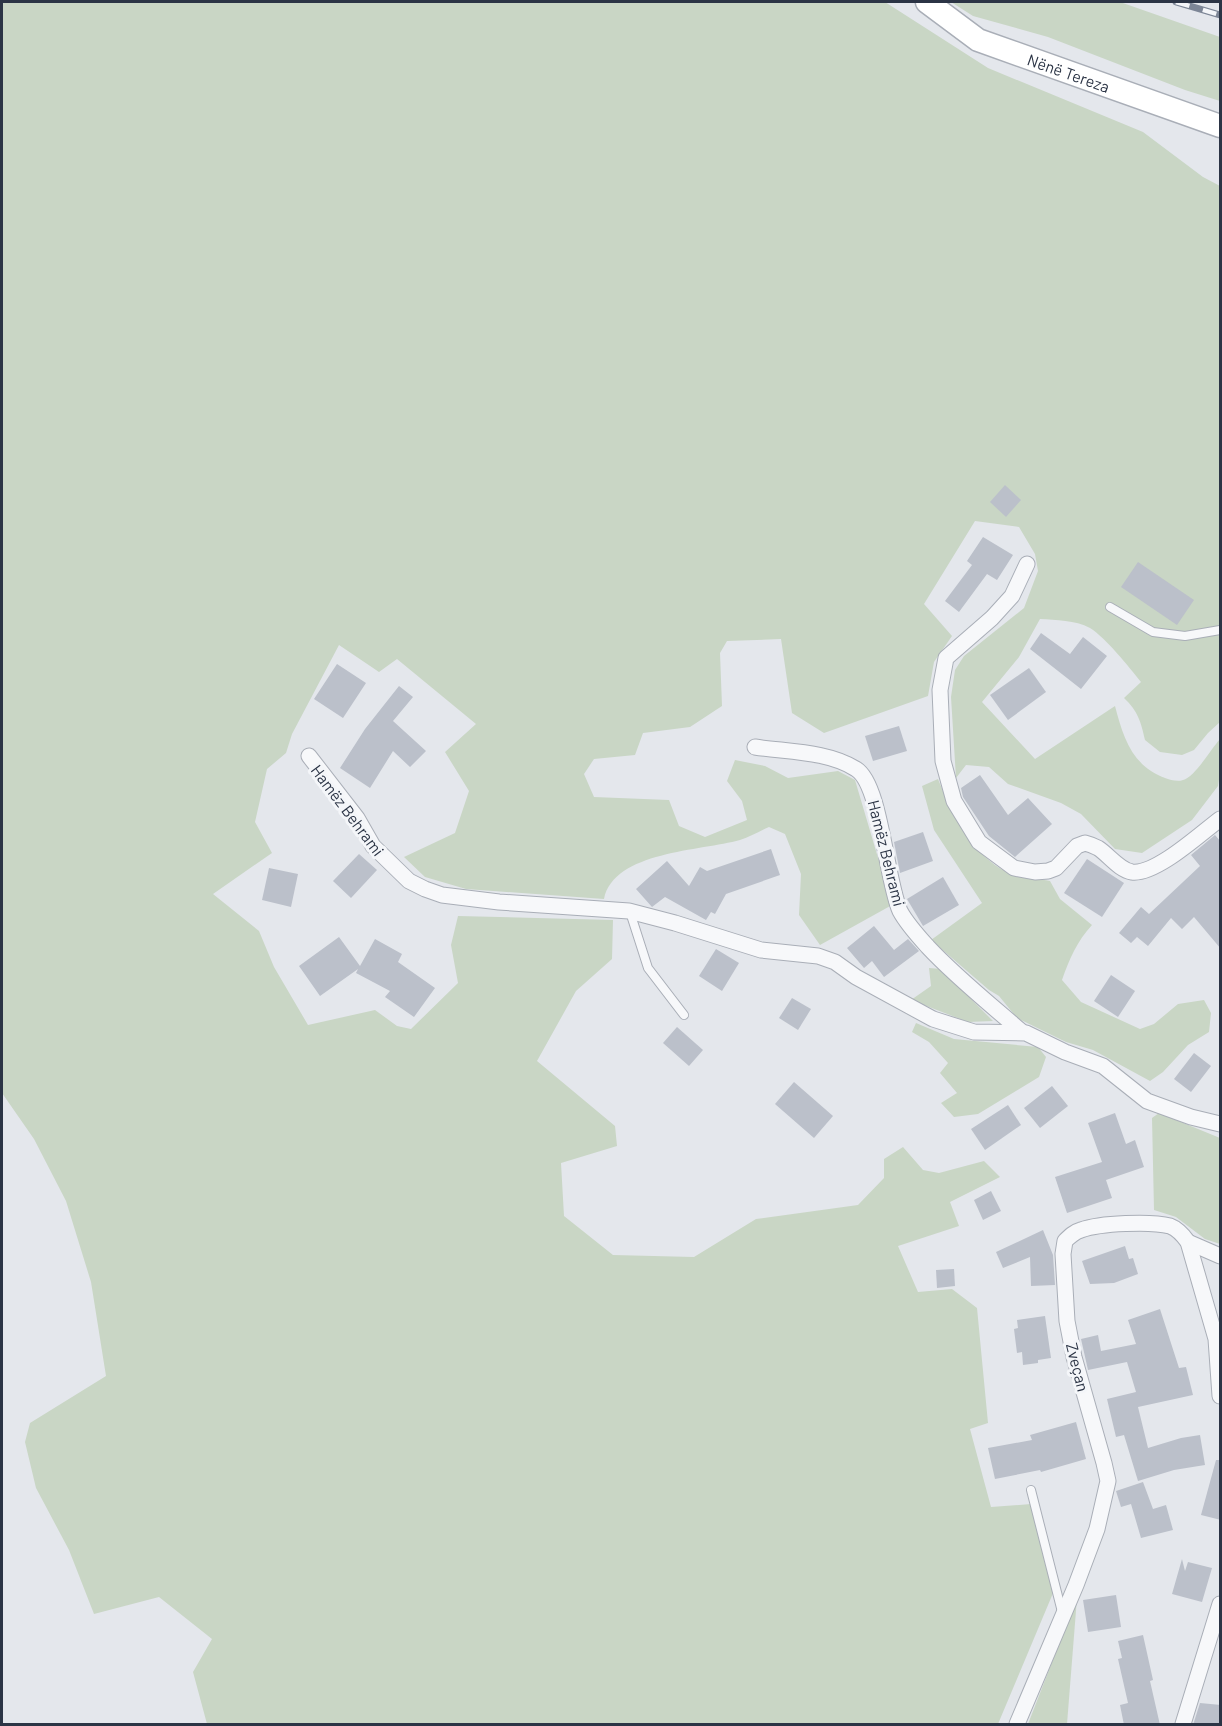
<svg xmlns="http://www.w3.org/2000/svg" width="1222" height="1726" font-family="Barlow,sans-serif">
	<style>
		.green { fill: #c9d6c5 }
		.building { fill: #bbc0ca }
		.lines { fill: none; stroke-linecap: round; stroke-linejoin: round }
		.service-casing { stroke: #a9aeb7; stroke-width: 10 }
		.minor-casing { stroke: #a9aeb7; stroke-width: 17 }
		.secondary-casing { stroke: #a9aeb7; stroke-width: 25 }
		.service { stroke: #f7f8fa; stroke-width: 8 }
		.minor { stroke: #f7f8fa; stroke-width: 15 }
		.secondary { stroke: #fff; stroke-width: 22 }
		.rail-casing { stroke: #7d8696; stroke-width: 7 }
		.rail { stroke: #f4f6f9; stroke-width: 4.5; stroke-dasharray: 14; stroke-linecap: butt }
		.labels { text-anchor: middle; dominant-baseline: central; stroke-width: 6; stroke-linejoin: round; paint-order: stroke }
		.street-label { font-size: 16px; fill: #2b3445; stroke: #f4f6f9 }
	</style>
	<rect width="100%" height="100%" fill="#e4e7ec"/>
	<g class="green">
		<path d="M 2,2 L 885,2 L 988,68 L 1143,132 L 1203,177 L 1220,186 L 1220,722 L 1208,733 L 1194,750 L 1182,755 L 1160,752 L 1145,740 C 1141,722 1138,711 1124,698 L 1141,682 C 1129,667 1106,638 1090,628 C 1075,620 1056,620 1040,619 L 1019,657 L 982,702 L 1035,759 L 1115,706 C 1123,737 1132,766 1165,778 C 1170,780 1178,782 1183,780 C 1195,777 1211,749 1220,739 L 1220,773 L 1218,786 L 1192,820 L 1142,853 L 1115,849 L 1081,814 L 1061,803 L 1008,784 L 989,767 L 966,765 L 956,778 L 951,697 L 955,670 L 964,656 L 1024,608 L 1038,571 L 1035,554 L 1019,527 L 975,521 L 924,604 L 952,636 L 934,662 L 928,696 L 824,733 L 792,713 L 781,639 L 727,641 L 720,653 L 722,706 L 690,727 L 643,733 L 635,755 L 594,759 L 584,774 L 594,797 L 669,800 L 679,826 L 705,837 L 747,820 L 742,801 L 727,781 L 735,760 L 765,766 L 788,778 L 838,771 L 855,780 L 892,905 L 820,945 L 799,915 L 801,874 L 785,834 L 769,827 C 760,831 750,837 740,840 C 701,851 614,851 604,899 L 466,889 L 425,877 L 404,857 L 455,833 L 469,791 L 445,752 L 476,724 L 397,659 L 379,672 L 339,645 L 292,734 L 286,753 L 267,769 L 255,822 L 272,853 L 213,894 L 259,931 L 274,967 L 308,1025 L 375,1010 L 397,1026 L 411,1029 L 458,983 L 451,945 L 458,916 L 613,920 L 612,959 L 576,991 L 537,1061 L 615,1126 L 617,1146 L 561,1163 L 564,1216 L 613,1255 L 694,1257 L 756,1219 L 858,1205 L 884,1178 L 884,1159 L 903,1147 L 923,1170 L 939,1173 L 984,1161 L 1000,1177 L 950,1202 L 959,1226 L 898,1246 L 918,1292 L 952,1289 L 977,1308 L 988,1423 L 970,1429 L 991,1507 L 1031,1504 L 1056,1586 L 998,1724 L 207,1724 L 193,1672 L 212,1639 L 159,1597 L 94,1614 L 69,1550 L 36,1488 L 25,1442 L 30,1423 L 106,1376 L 91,1282 L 66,1201 L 34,1139 L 2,1093 Z"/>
		<path d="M 951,2 L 1120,2 L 1220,37 L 1220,101 L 1185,90 L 1048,37 L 973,16 Z"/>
		<path d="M 938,779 C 952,814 968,848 1001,869 C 1014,877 1035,878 1050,881 L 1060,899 L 1092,925 C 1077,941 1069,960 1062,980 L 1081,1002 L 1140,1029 L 1154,1024 L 1178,1004 L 1204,1000 L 1211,1013 L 1209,1032 L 1188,1045 L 1163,1072 L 1150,1081 L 1093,1050 L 1066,1042 L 1017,1018 L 999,996 L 989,990 L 931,940 L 982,903 L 934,830 L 922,786 Z"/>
		<path d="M 929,968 L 941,969 L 993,1021 L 968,1022 L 911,1000 L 931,986 Z"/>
		<path d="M 916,1023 L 954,1039 L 1038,1047 L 1046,1057 L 1039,1077 L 978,1114 L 954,1117 L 941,1103 L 957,1093 L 940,1073 L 948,1063 L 929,1042 L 912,1032 Z"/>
		<path d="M 1159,1113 L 1220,1138 L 1220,1244 L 1205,1239 L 1176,1217 L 1154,1210 L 1152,1118 Z"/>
		<path d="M 1077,1598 L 1067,1724 L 1028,1724 Z"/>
	</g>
	<g class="building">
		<path d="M 1005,485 L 1021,500 L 1006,517 L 990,502 Z"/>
		<path d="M 983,537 L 1013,555 L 997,580 L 987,574 L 959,612 L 945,601 L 972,565 L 967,561 Z"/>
		<path d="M 1138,562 L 1194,600 L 1177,625 L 1121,587 Z"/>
		<path d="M 1041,633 L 1070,654 L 1083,637 L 1107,656 L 1081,689 L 1030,649 Z"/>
		<path d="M 337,664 L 366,683 L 343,718 L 314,699 Z"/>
		<path d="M 1029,668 L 1046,692 L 1008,720 L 990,695 Z"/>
		<path d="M 399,686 L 413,697 L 393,721 L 426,751 L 410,767 L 393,751 L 370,788 L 340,768 L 365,729 Z"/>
		<path d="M 899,726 L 907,751 L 873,761 L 865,736 Z"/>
		<path d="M 980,775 L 1008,815 L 1028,798 L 1052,824 L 1015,857 L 989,836 L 963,797 L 961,788 Z"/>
		<path d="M 923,832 L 933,861 L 900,873 L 894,842 Z"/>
		<path d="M 1215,835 L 1221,842 L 1221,949 L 1194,917 L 1182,929 L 1171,918 L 1148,946 L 1137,937 L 1131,943 L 1119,933 L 1141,907 L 1149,914 L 1200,866 L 1191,855 Z"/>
		<path d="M 771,849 L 780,875 L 726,894 L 715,914 L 711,912 L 706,920 L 665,897 L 652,907 L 636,889 L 667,861 L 689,886 L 700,867 L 707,871 Z"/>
		<path d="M 359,854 L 377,870 L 351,898 L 333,881 Z"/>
		<path d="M 1087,859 L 1124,883 L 1102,917 L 1064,893 Z"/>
		<path d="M 269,868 L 298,874 L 291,907 L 262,900 Z"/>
		<path d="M 943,877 L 959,905 L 923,926 L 907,899 Z"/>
		<path d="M 874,926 L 894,950 L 908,939 L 919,951 L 884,977 L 872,961 L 864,968 L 847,948 Z"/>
		<path d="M 339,937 L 360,966 L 375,939 L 402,954 L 398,962 L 435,988 L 414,1017 L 385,997 L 390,991 L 356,973 L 358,969 L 320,996 L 299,966 Z"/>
		<path d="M 716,949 L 739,963 L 722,991 L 699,976 Z"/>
		<path d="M 1111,975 L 1135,991 L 1118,1017 L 1094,1001 Z"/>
		<path d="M 792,998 L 811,1009 L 798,1030 L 779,1018 Z"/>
		<path d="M 677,1027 L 703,1050 L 689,1066 L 663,1043 Z"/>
		<path d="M 1194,1053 L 1211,1066 L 1191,1092 L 1174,1079 Z"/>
		<path d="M 794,1082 L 833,1116 L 814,1138 L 775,1104 Z"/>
		<path d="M 1052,1086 L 1068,1106 L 1040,1128 L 1024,1108 Z"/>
		<path d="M 1008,1105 L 1021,1125 L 985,1150 L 971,1129 Z"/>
		<path d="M 1115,1113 L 1126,1144 L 1135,1140 L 1144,1167 L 1106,1180 L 1112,1198 L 1067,1213 L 1055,1177 L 1102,1162 L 1088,1123 Z"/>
		<path d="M 991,1191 L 1001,1211 L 983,1220 L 974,1200 Z"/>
		<path d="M 1043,1230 L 1053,1255 L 1055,1285 L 1031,1286 L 1030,1257 L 1003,1268 L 996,1252 Z"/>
		<path d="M 1125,1246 L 1129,1259 L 1133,1258 L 1138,1274 L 1114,1283 L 1090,1284 L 1082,1261 Z"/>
		<path d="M 954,1269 L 955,1286 L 937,1288 L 936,1270 Z"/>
		<path d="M 1160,1309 L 1179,1368 L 1186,1367 L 1193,1395 L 1138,1407 L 1148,1448 L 1181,1438 L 1200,1435 L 1205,1465 L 1174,1470 L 1138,1481 L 1124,1435 L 1116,1437 L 1107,1399 L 1136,1392 L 1127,1362 L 1088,1370 L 1081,1339 L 1098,1335 L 1101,1351 L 1136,1344 L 1128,1320 Z"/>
		<path d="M 1045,1316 L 1051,1358 L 1038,1360 L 1038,1363 L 1023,1365 L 1022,1352 L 1017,1353 L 1014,1329 L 1018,1328 L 1017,1320 Z"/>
		<path d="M 1076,1422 L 1086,1459 L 1041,1472 L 1040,1470 L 995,1479 L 988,1448 L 1032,1440 L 1030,1435 Z"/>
		<path d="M 1216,1460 L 1221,1460 L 1221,1520 L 1201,1515 Z"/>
		<path d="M 1143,1482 L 1153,1509 L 1166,1505 L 1173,1530 L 1141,1538 L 1131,1504 L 1121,1507 L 1116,1491 Z"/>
		<path d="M 1182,1559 L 1185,1571 L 1188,1562 L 1212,1568 L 1202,1602 L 1172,1594 Z"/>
		<path d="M 1116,1595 L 1121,1627 L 1088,1632 L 1083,1600 Z"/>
		<path d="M 1143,1635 L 1153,1680 L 1150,1681 L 1160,1725 L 1124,1725 L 1120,1705 L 1128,1703 L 1118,1659 L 1122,1658 L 1118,1641 Z"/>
		<path d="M 1200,1703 L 1221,1705 L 1221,1725 L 1193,1725 Z"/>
	</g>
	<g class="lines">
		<g class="service-casing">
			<g id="service">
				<path d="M 1110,607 L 1153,632 L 1185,636 L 1220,630"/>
				<path d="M 630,912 L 648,968 L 684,1015"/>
				<path d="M 1031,1490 L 1062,1612"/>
			</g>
		</g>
		<g class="minor-casing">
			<g id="minor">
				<path d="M 1027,564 L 1012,596 L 992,618 L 946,658 L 940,690 L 943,761 L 954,801 L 979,842 L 1014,868 L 1035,872 L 1048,871 L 1056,868 L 1077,846 L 1085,843 C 1089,844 1094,846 1098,848 C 1109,855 1119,870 1132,872 C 1156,875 1201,833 1220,819"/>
				<path d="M 755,747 C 787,752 828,751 856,769 C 881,784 886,880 900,911 C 907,924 918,936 928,947 C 957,978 990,1004 1022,1032"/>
				<path d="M 309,756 L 357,818 L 373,846 L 409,881 L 425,889 L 442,895 L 499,902 L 629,911 L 675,923 L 761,950 L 818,956 L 835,962 L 856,977 L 933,1019 L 974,1032 L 1026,1033 L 1065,1052 L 1103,1066 L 1147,1101 L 1191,1117 L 1220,1124"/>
				<path d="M 1188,1242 L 1220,1256"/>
				<path d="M 1017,1724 L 1076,1585 L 1097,1529 L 1108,1481 L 1104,1463 L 1074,1357 L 1067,1321 L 1063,1254 L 1065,1241 C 1070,1236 1074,1232 1081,1230 C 1100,1223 1151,1221 1170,1226 C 1178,1229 1183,1235 1188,1242 L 1216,1339 L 1220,1396"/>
				<path d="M 1183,1724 L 1220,1604"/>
			</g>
		</g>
		<g class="secondary-casing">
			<g id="secondary">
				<path id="s1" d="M 927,2 L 978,40 L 1220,126"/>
			</g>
		</g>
		<use href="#service" class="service"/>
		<use href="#minor" class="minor"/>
		<use href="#secondary" class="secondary"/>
		<g class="rail-casing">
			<path id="rail" d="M 1176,2 L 1220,15"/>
		</g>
		<use href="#rail" class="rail"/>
	</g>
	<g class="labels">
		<g class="street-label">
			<text stroke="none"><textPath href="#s1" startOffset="160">Nënë Tereza</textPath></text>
			<text transform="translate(348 810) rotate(53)">Hamëz Behrami</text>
			<text transform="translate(887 853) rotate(76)">Hamëz Behrami</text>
			<text transform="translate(1078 1367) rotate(76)">Zveçan</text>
		</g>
	</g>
	<rect width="1222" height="1726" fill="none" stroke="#2b3445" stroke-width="6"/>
</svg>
